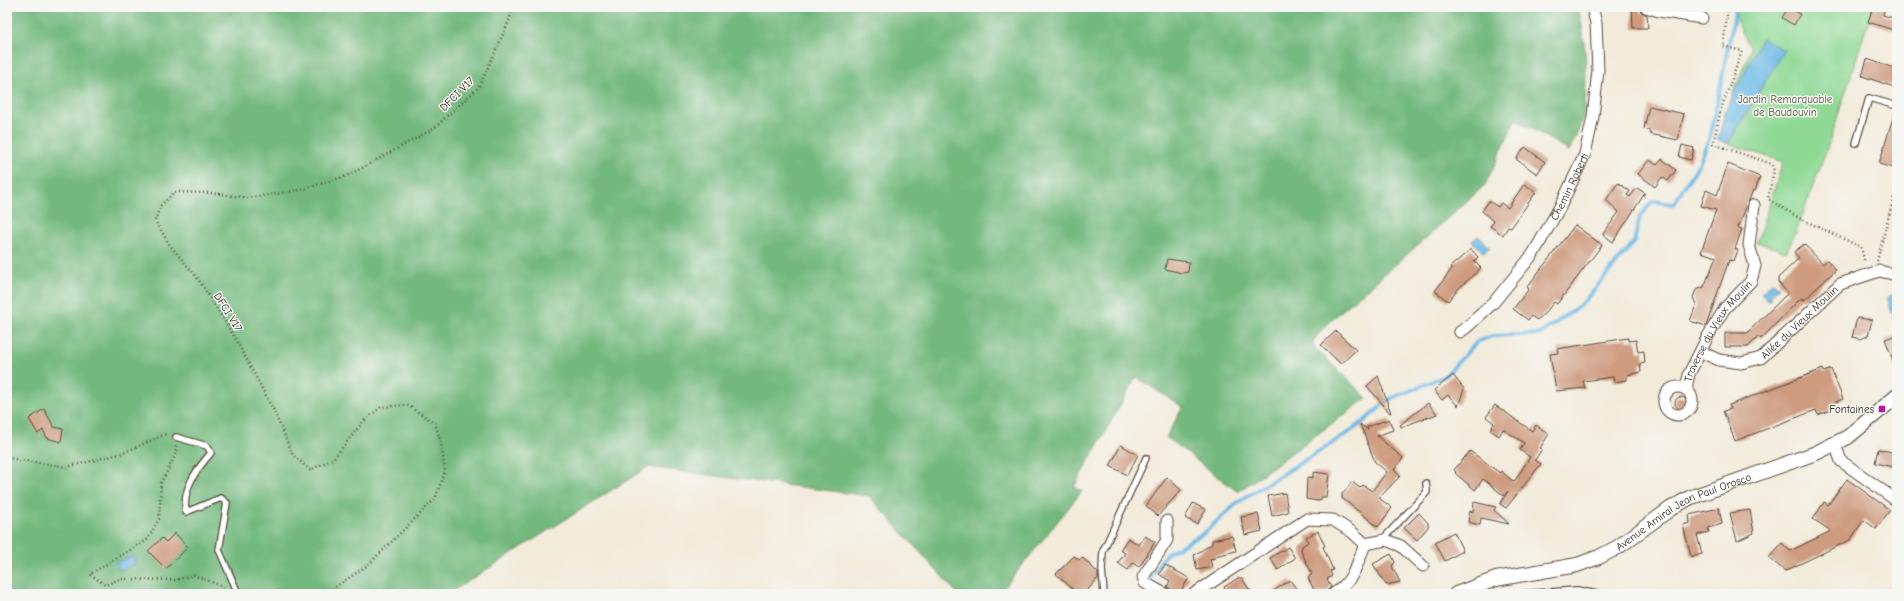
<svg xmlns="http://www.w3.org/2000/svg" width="1904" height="601" font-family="'Comic Neue',sans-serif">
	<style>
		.green { fill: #8fd995; stroke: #65825a }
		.forest { fill: #73b97e; stroke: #57724e }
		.water { fill: #6cb9e6; stroke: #547282 }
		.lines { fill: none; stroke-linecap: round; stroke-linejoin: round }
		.stream { stroke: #6cb9e6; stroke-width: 4 }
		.building { fill: #ce9b7f }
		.service-casing { stroke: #56473a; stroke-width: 8 }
		.minor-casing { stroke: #56473a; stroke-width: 13 }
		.tertiary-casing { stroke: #56473a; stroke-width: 16 }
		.path { stroke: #56473a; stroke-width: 2.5; stroke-dasharray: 1 3; stroke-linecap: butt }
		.service { stroke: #fff; stroke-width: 5.5 }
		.minor { stroke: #fff; stroke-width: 11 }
		.tertiary { stroke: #fff; stroke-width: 14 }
		.poi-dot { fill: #b5179e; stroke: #f6f6f2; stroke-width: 1.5 }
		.labels { text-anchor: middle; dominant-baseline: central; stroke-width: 3; stroke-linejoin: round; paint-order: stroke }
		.street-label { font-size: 11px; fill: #3b2a1e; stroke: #f6f6f2 }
		.park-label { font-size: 11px; fill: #50563c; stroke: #f6f6f2 }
		.poi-label { font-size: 11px; fill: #3b2a1e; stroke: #f6f6f2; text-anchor: end }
	</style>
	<rect width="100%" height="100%" fill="#f6f6f2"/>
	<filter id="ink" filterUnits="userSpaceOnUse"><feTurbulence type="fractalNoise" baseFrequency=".025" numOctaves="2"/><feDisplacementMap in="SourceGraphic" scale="8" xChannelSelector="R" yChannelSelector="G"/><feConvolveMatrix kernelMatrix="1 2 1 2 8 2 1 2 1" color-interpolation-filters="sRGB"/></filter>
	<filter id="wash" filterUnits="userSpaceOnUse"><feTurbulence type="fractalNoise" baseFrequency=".012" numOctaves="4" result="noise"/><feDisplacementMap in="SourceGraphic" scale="16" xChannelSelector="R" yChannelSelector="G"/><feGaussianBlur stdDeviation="0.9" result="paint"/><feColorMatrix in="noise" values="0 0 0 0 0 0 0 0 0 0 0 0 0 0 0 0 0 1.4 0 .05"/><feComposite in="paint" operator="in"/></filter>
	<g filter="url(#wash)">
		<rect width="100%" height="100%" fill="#f2ebda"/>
		<path class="green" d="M 1735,7 L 1873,7 L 1829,143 L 1796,232 L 1786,252 L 1757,242 L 1783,162 L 1718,140 L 1726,109 L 1751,49 L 1737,22 Z"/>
		<path class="forest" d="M 7,7 L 1578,7 C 1586,37 1588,80 1584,111 C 1582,125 1575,139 1569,151 L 1516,119 L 1485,185 L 1401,260 L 1339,313 L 1318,334 L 1312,343 L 1316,349 L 1367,398 L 1238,492 L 1166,437 L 1183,407 L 1136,377 L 1074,487 L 1082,491 L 999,594 L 958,594 L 869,496 L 648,467 L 448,594 L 7,594 Z"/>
		<g class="water">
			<path d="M 1762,38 L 1784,50 L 1728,144 L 1718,140 L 1726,109 Z"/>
			<path d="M 1478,236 L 1490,247 L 1484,253 L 1472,241 Z"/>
			<path d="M 1773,282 L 1779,287 L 1771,295 L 1770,300 L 1768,300 L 1761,293 Z"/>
			<path d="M 1894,295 L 1897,311 L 1892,313 L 1887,297 Z"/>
			<path d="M 133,556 L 136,564 L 119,570 L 116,562 Z"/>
		</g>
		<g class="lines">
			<path class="stream" d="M 1150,579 L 1165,555 L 1204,533 L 1238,502 L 1342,437 L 1363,422 L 1388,400 L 1445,376 L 1477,342 L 1492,336 L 1540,334 L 1582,304 L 1634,242 L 1640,216 L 1653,201 L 1673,204 L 1699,164 L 1711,134 L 1736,7"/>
		</g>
		<g id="blocks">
			<g class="building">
				<path d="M 1632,7 L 1639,7 L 1641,12 L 1647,15 L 1648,28 L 1633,28 Z"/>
				<path d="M 1788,7 L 1800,14 L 1794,25 L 1782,18 Z"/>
				<path d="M 1873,7 L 1885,7 L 1883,15 L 1897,19 L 1897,31 L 1868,22 Z"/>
				<path d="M 1867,59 L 1897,69 L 1897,88 L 1862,76 Z"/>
				<path d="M 1649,106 L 1684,114 L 1678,140 L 1650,134 L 1650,131 L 1644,129 Z"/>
				<path d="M 1894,114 L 1897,114 L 1897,169 L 1879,164 Z"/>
				<path d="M 1682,145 L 1694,148 L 1691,160 L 1679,157 Z"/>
				<path d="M 1525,147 L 1545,162 L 1537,174 L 1516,159 Z"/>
				<path d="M 1662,159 L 1676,170 L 1668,181 L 1662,177 L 1655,187 L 1638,174 L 1649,160 L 1657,165 Z"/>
				<path d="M 1728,164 L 1760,177 L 1755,191 L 1753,190 L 1738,228 L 1742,229 L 1735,249 L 1738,250 L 1734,261 L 1729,260 L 1706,326 L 1690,321 L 1696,305 L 1693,297 L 1696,290 L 1704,287 L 1716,257 L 1701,252 L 1716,210 L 1701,206 L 1706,190 L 1717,195 Z"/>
				<path d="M 1618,183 L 1630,191 L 1627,195 L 1630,197 L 1637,188 L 1645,193 L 1613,242 L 1603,234 L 1619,212 L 1606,200 Z"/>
				<path d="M 1524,184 L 1536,192 L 1511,228 L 1508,227 L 1503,235 L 1490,226 L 1494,222 L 1482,211 L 1489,201 L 1498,207 L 1501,203 L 1508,208 Z"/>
				<path d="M 1575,225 L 1602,245 L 1557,304 L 1554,302 L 1545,313 L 1537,320 L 1531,316 L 1528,320 L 1513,309 L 1529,289 L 1527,287 Z"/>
				<path d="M 1804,244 L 1823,264 L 1827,260 L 1836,270 L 1804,300 L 1802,298 L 1797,302 L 1761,339 L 1759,336 L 1748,347 L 1725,347 L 1725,333 L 1747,333 L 1788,293 L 1778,282 L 1778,278 L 1799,258 L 1794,252 Z"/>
				<path d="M 1471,249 L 1478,257 L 1474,261 L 1481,268 L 1458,289 L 1448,301 L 1435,291 L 1452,269 L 1450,267 Z"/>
				<path d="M 1167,259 L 1189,262 L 1188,272 L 1182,273 L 1165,269 Z"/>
				<path d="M 1857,318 L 1872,320 L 1868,336 L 1860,339 L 1852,337 Z"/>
				<path d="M 1336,331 L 1356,350 L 1341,364 L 1321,345 Z"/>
				<path d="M 1897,335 L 1897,368 L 1896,368 L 1885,339 Z"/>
				<path d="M 1628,338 L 1628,341 L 1636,340 L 1638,352 L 1644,351 L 1645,363 L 1640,364 L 1641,372 L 1627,375 L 1627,380 L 1614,382 L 1613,377 L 1605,378 L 1583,381 L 1585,388 L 1556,391 L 1550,354 L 1558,353 L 1557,349 Z"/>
				<path d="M 1823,369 L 1824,372 L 1831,369 L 1843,399 L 1829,405 L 1832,410 L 1818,415 L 1816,410 L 1735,441 L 1723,411 L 1731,409 L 1729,405 Z"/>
				<path d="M 1453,375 L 1464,389 L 1458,406 L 1448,395 L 1442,400 L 1434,390 Z"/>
				<path d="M 1378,376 L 1391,413 L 1390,413 L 1367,386 Z"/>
				<circle cx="1681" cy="403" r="6"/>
				<path d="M 1428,403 L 1437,414 L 1401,427 L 1400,425 Z"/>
				<path d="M 1495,405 L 1532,431 L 1536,425 L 1549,434 L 1540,448 L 1542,449 L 1535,460 L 1541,464 L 1506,508 L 1500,504 L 1508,491 L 1504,496 L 1483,479 L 1475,490 L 1455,473 L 1456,472 L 1454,470 L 1470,451 L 1500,473 L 1501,471 L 1514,482 L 1530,457 L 1520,450 L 1524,443 L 1503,429 L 1499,436 L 1490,430 L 1494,423 L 1486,417 Z"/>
				<path d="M 44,409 L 54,427 L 63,429 L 61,442 L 47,438 L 43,430 L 38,434 L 29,419 Z"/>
				<path d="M 1389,419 L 1393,430 L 1377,436 L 1403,458 L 1394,470 L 1400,476 L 1379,498 L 1392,508 L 1378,527 L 1342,498 L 1342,494 L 1352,482 L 1360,488 L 1363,485 L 1372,491 L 1387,472 L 1375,462 L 1360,424 L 1368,430 L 1367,427 Z"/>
				<path d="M 1121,445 L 1138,455 L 1127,475 L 1110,466 Z"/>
				<path d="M 1878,449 L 1897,453 L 1897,468 L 1875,463 Z"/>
				<path d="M 1313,472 L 1329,474 L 1326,497 L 1321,497 L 1321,500 L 1318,501 L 1306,499 L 1307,477 L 1313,478 Z"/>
				<path d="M 1167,477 L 1181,490 L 1158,516 L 1146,506 Z"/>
				<path d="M 1847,479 L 1890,510 L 1876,529 L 1864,520 L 1850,540 L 1785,571 L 1769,558 L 1782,543 L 1790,551 L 1831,531 L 1813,519 L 1824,502 L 1828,505 Z"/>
				<path d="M 1285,493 L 1288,512 L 1272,516 L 1268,496 Z"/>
				<path d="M 1474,502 L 1496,507 L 1494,510 L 1509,524 L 1481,518 L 1480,525 L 1468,522 L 1470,511 L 1473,512 Z"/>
				<path d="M 1193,503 L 1206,510 L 1197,524 L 1185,518 Z"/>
				<path d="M 1719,508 L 1722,524 L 1708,528 L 1709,532 L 1697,535 L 1702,554 L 1691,557 L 1683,525 L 1690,523 L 1689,515 Z"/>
				<path d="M 1750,510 L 1754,533 L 1737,541 L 1730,513 Z"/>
				<path d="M 1419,513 L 1428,523 L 1428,527 L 1417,540 L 1404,528 Z"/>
				<path d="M 1258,514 L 1262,531 L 1245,535 L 1241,517 Z"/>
				<path d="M 1318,531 L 1325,546 L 1323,547 L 1333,570 L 1330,571 L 1332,576 L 1327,579 L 1331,587 L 1327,591 L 1316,594 L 1308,578 L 1312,574 L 1301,551 L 1302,546 L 1308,542 L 1306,537 Z"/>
				<path d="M 1454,532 L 1463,551 L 1445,561 L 1435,542 Z"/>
				<path d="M 175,533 L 188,547 L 166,569 L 148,551 L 162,538 L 166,542 Z"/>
				<path d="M 1145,536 L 1155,542 L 1139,567 L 1133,563 L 1128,570 L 1118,563 L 1125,553 L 1120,550 L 1128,538 L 1139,545 Z"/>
				<path d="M 1232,536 L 1236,551 L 1215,556 L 1216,558 L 1210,559 L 1212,567 L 1197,570 L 1194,555 L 1212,544 L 1212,540 Z"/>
				<path d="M 1288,547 L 1295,558 L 1278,570 L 1270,558 Z"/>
				<path d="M 1391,554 L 1395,562 L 1392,566 L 1400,582 L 1386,585 L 1373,564 Z"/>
				<path d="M 1074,556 L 1079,560 L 1082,557 L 1098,573 L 1098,578 L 1084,594 L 1078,594 L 1056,574 Z"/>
				<path d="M 1165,565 L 1189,578 L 1179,594 L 1167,587 L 1170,581 L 1159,574 Z"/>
				<path d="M 1238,578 L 1242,578 L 1252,594 L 1229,594 L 1224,587 Z"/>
				<path d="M 1290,580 L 1300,594 L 1269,594 Z"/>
			</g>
		</g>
	</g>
	<g filter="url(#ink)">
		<use href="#blocks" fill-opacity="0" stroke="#56473a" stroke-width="1"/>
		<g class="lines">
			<g class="service-casing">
				<g id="service">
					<path d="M 1856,143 L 1869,98 L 1897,106"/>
					<path d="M 1897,242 L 1895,250 L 1897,250"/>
					<path d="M 176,437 L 207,446 L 211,453 C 196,470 182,489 186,512 L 221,498 L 227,503 L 219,550 L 238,593"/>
					<path d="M 1382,540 L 1427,492 L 1426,483"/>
					<path d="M 232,594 L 238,593 L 239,594"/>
					<path d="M 1104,594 L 1102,569 L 1103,551 L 1146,458"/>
					<path d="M 1521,594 L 1577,590 L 1597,594"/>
				</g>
			</g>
			<g class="minor-casing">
				<g id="minor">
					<path d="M 1646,7 L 1659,11 L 1702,18"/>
					<path id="s1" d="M 1460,332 L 1467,327 L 1494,302 L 1533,254 L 1560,207 L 1585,154 L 1593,117 L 1598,70 L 1596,23 L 1592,7"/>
					<path id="s2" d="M 1701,352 L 1719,360 L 1741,363 L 1761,358 L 1840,284 L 1879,271 L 1897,275"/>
					<circle cx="1678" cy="401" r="14"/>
					<path id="s3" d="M 1686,389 L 1689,374 L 1708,336 L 1725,308 L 1751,281 L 1755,266 L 1749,245 L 1754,205"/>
					<path d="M 1835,444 L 1841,461 L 1897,501"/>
					<path d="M 1365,544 L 1386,540 L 1401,546 L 1423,566"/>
					<path d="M 1165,594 L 1145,583 L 1143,577 L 1167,540 L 1167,521"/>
					<path d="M 1194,594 L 1307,519 L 1333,520 L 1352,532 L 1365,544 C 1358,563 1352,584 1333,594"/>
				</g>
			</g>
			<g class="tertiary-casing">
				<g id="tertiary">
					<path id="s4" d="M 1456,594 L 1496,579 L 1577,565 L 1599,557 L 1618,547 L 1670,509 L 1689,498 L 1816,453 L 1848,437 L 1897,396"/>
				</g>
			</g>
			<g class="path">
				<path d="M 1728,7 L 1723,46 L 1742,51 L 1721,109 L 1713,144 L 1772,164 L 1774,171 L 1768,199 L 1799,218 L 1861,247 L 1865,263"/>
				<path d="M 1877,261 L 1897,185"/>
				<path d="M 176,446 L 176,454 L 161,483 L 159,519 L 147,540 L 90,574 L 105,585 L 120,579 L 175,580 L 194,575 L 226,588"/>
				<path d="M 7,458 L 67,467 L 120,454 L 166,434 L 168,434"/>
				<path d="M 309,594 L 328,592 L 368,565 L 435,499 L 445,471 L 441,443 L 435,423 L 407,405 L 381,407 L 363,422 L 333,459 L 310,470 L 293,455 L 273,409 L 235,338 L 199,280 L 169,244 L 155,221 L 160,206 L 175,192 L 213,193 L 248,198 L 301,190 L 349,175 L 433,129 L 479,87 L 510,19 L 511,7"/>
			</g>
			<use href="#service" class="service"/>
			<use href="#minor" class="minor"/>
			<use href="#tertiary" class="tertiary"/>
		</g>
	</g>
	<rect class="poi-dot" x="1878" y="405" width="8" height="8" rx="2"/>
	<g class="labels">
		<g class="street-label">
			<text transform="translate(457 94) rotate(-45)">DFCI V17</text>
			<text stroke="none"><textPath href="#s1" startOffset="184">Chemin Roberti</textPath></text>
			<text transform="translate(228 312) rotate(58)">DFCI V17</text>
			<text stroke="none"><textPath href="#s2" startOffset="115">Allée du Vieux Moulin</textPath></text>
			<text stroke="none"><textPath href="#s3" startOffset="67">Traverse du Vieux Moulin</textPath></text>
			<text stroke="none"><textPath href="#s4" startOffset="245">Avenue Amiral Jean Paul Orosco</textPath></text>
		</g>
		<g class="park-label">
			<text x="1785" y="99">Jardin Remarquable<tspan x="1785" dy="13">de Baudouvin</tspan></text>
		</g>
		<g class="poi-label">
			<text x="1874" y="409">Fontaines</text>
		</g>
	</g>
	<rect width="1904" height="601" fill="none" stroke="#f6f6f2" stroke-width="24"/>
</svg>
